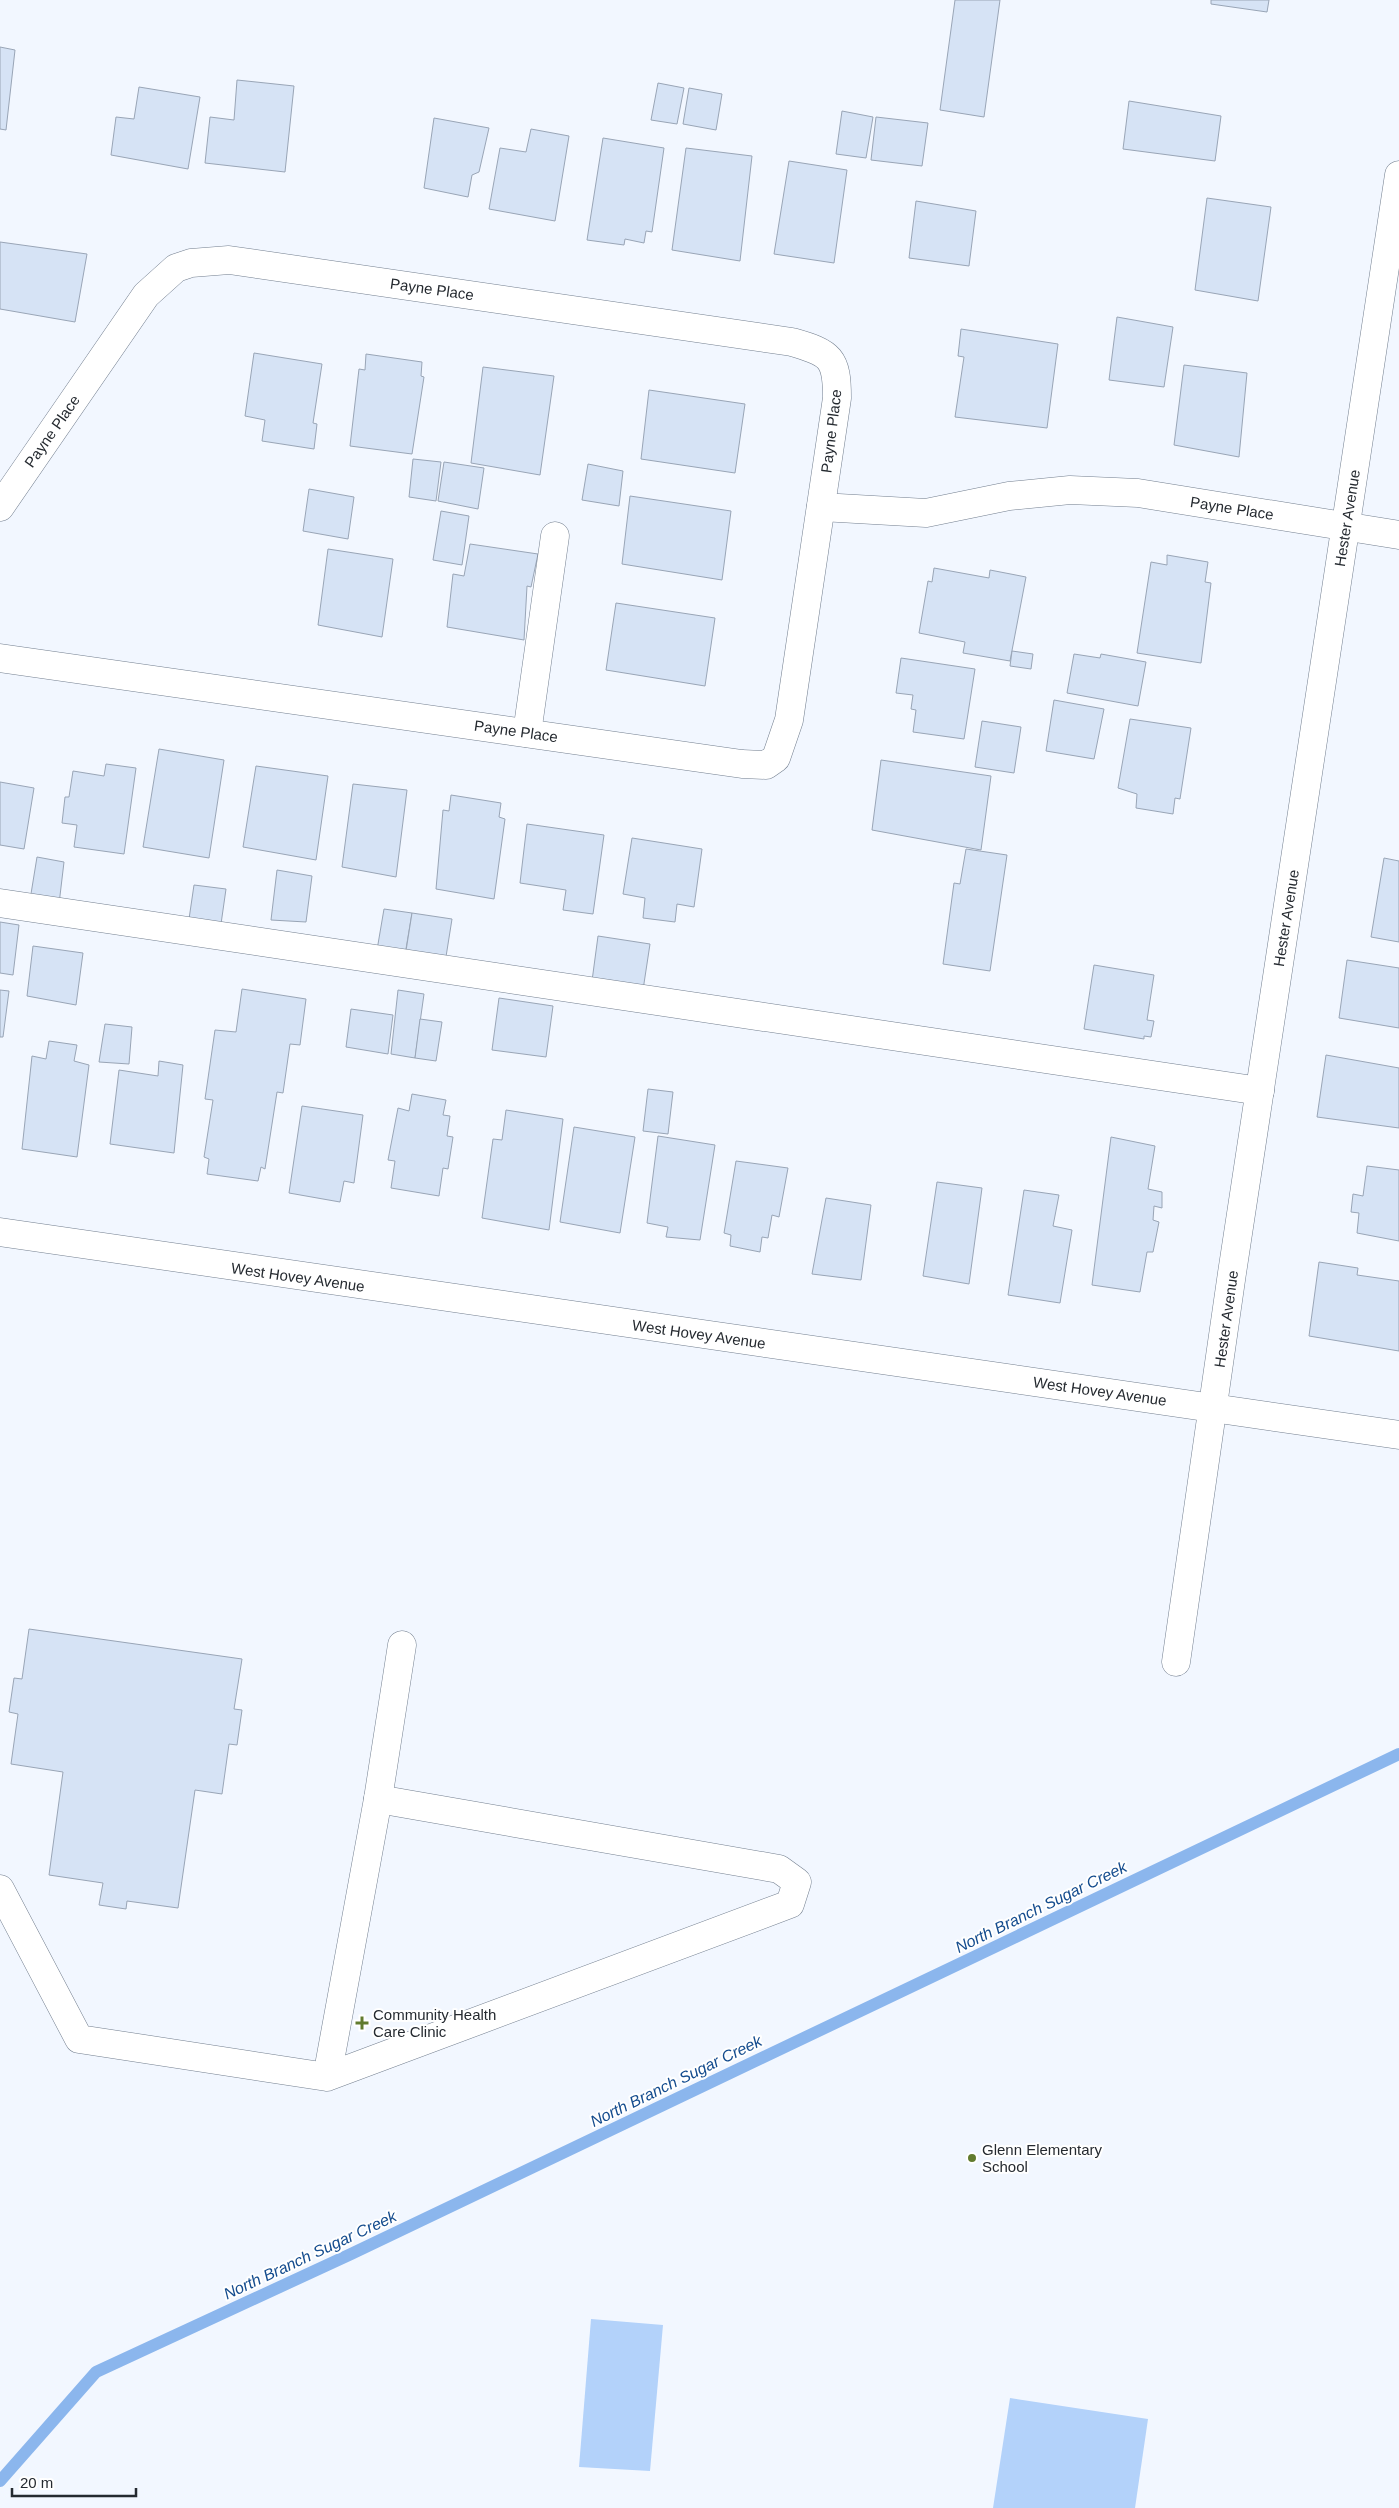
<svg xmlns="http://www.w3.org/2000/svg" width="1399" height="2508" font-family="Arial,sans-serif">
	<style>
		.green { fill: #b3d2fa }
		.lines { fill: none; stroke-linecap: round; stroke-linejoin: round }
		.stream { stroke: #8bb6ed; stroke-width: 12 }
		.building { fill: #d6e3f5; stroke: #99a5b6 }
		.minor-casing { stroke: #737f8f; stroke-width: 29 }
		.minor { stroke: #fff; stroke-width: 28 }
		.poi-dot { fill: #617b2e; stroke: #fff; stroke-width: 2 }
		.labels { text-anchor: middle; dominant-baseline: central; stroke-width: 4; stroke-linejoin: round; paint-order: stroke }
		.street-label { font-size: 15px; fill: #252a30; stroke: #fff }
		.poi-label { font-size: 15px; fill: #252a30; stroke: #fff; text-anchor: start }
		.water-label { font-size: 16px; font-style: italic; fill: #144c8e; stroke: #fff }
	</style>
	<rect width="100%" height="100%" fill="#f2f7ff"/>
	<g class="green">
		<path d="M 591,2319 L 663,2325 L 650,2471 L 579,2467 Z"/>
		<path d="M 1010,2398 L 1148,2419 L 1135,2508 L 993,2508 Z"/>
	</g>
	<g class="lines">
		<path class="stream" d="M 0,2481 L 96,2372 L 351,2254 L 1399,1754"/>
	</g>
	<g class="building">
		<path d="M 955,0 L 1000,0 L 984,117 L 940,110 Z"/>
		<path d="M 1211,0 L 1269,0 L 1267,12 L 1211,4 Z"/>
		<path d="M 0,47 L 15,50 L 6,130 L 0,129 Z"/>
		<path d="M 237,80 L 294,86 L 285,172 L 205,163 L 210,117 L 234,120 Z"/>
		<path d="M 658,83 L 684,88 L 677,124 L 651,120 Z"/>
		<path d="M 139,87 L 200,97 L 188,169 L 111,155 L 116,117 L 134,119 Z"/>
		<path d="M 689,88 L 722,94 L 716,130 L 683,124 Z"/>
		<path d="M 1129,101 L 1221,116 L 1215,161 L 1123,149 Z"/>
		<path d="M 842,111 L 873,117 L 866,158 L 836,154 Z"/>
		<path d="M 876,117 L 928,123 L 922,166 L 871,160 Z"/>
		<path d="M 434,118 L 489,128 L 479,172 L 472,175 L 468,197 L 424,188 Z"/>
		<path d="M 531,129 L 569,136 L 555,221 L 489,209 L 500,148 L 526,152 Z"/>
		<path d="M 603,138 L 664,148 L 652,232 L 646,231 L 644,243 L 625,239 L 624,245 L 587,240 Z"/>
		<path d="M 686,148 L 752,156 L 740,261 L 672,250 Z"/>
		<path d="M 789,161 L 847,170 L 834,263 L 774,254 Z"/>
		<path d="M 1207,198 L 1271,207 L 1258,301 L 1195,290 Z"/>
		<path d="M 916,201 L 976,211 L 969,266 L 909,258 Z"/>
		<path d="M 0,242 L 87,254 L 75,322 L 0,309 Z"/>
		<path d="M 1117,317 L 1173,327 L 1164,387 L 1109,380 Z"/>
		<path d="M 961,329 L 1058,344 L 1047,428 L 955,417 L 964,357 L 958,356 Z"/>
		<path d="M 254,353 L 322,364 L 313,423 L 317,424 L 314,449 L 262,441 L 265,420 L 245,416 Z"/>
		<path d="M 366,354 L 422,362 L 421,376 L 424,377 L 412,454 L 350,446 L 359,369 L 365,370 Z"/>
		<path d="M 1184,365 L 1247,373 L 1239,457 L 1174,445 Z"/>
		<path d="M 483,367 L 554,376 L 540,475 L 471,463 Z"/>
		<path d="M 649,390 L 745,404 L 735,473 L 641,459 Z"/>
		<path d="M 413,459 L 441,462 L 436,501 L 409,497 Z"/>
		<path d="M 444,462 L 484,468 L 478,509 L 438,501 Z"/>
		<path d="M 588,464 L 623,471 L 619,506 L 582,500 Z"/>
		<path d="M 309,489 L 354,497 L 348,539 L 303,531 Z"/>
		<path d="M 630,496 L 731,511 L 722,580 L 622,564 Z"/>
		<path d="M 441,511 L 469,516 L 462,565 L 433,560 Z"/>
		<path d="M 470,544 L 538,554 L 531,587 L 527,586 L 524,640 L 447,627 L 453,574 L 464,576 Z"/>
		<path d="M 328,549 L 393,559 L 382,637 L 318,625 Z"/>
		<path d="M 1167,555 L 1208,562 L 1205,582 L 1211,583 L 1201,663 L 1137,653 L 1151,562 L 1167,565 Z"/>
		<path d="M 934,568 L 989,578 L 990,570 L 1026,577 L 1010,661 L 963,653 L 965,642 L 919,633 L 928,581 L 932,582 Z"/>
		<path d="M 616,603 L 715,618 L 705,686 L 606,670 Z"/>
		<path d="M 1012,651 L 1033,654 L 1031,669 L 1010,666 Z"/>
		<path d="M 1074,654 L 1100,658 L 1101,654 L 1146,662 L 1138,706 L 1067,693 Z"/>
		<path d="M 901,658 L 975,669 L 964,739 L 913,732 L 916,710 L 911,709 L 913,695 L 896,693 Z"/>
		<path d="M 1054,700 L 1104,709 L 1094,759 L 1046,751 Z"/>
		<path d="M 1130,719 L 1191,728 L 1180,799 L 1175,798 L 1173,814 L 1136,808 L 1137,794 L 1118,788 Z"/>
		<path d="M 982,721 L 1021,727 L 1014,773 L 975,767 Z"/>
		<path d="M 159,749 L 224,760 L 209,858 L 143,847 Z"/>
		<path d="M 881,760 L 991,776 L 981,850 L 872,830 Z"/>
		<path d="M 106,764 L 136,768 L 124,854 L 74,847 L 77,825 L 62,823 L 65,797 L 69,797 L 73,771 L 104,776 Z"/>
		<path d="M 256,766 L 328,776 L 316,860 L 243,847 Z"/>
		<path d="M 0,782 L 34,788 L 24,849 L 0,845 Z"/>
		<path d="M 353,784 L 407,790 L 396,877 L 342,867 Z"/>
		<path d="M 451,795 L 501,803 L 499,817 L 505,819 L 494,899 L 436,889 L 443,810 L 449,811 Z"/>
		<path d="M 527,824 L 604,835 L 593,914 L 563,910 L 566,890 L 520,883 Z"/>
		<path d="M 632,838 L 702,849 L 694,907 L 677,904 L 675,922 L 643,918 L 645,898 L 623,894 Z"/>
		<path d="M 966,849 L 1007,855 L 990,971 L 943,964 L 954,883 L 960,884 Z"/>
		<path d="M 37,857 L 64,862 L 59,904 L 30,900 Z"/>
		<path d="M 1384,858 L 1399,861 L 1399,942 L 1371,937 Z"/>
		<path d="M 277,870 L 312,876 L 306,922 L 271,920 Z"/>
		<path d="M 194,885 L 226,889 L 221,924 L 189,919 Z"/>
		<path d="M 384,909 L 412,913 L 405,955 L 377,950 Z"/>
		<path d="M 412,913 L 452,919 L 445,963 L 405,957 Z"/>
		<path d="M 0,922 L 19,925 L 13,975 L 0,973 Z"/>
		<path d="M 598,936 L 650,944 L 643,990 L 592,981 Z"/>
		<path d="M 33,946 L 83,953 L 76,1005 L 27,996 Z"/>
		<path d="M 1347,960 L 1399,968 L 1399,1028 L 1339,1018 Z"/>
		<path d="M 1094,965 L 1154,975 L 1147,1020 L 1154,1021 L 1151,1037 L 1144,1036 L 1144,1039 L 1084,1029 Z"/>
		<path d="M 242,989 L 306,999 L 300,1045 L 290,1044 L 283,1093 L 277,1092 L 265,1169 L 261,1167 L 258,1181 L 207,1174 L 209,1159 L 204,1157 L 213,1100 L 205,1099 L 215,1030 L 236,1032 Z"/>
		<path d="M 0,990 L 9,991 L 3,1037 L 0,1037 Z"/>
		<path d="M 398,990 L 424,994 L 415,1058 L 391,1054 Z"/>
		<path d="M 499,998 L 553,1006 L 546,1057 L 492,1050 Z"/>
		<path d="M 351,1009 L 393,1015 L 388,1054 L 346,1047 Z"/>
		<path d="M 420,1019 L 442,1022 L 436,1061 L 415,1058 Z"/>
		<path d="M 105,1024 L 132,1027 L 129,1064 L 99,1062 Z"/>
		<path d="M 49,1041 L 77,1045 L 74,1061 L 89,1065 L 77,1157 L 22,1149 L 32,1056 L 46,1059 Z"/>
		<path d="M 1326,1055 L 1399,1068 L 1399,1128 L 1317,1117 Z"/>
		<path d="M 159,1061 L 183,1065 L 174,1153 L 110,1144 L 119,1070 L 158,1076 Z"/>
		<path d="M 648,1089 L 673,1092 L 668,1134 L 643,1131 Z"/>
		<path d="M 412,1094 L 446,1100 L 443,1115 L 450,1116 L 447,1136 L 453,1137 L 448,1169 L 443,1168 L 439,1196 L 391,1188 L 395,1161 L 388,1160 L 398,1108 L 409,1111 Z"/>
		<path d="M 302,1106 L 363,1115 L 354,1183 L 344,1181 L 340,1202 L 289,1193 Z"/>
		<path d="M 506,1110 L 563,1119 L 549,1230 L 482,1218 L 493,1139 L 502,1140 Z"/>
		<path d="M 574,1127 L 635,1137 L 620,1233 L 560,1222 Z"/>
		<path d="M 658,1136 L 715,1145 L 700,1240 L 666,1237 L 668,1227 L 647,1223 Z"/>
		<path d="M 1111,1137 L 1155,1146 L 1148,1189 L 1162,1192 L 1162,1208 L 1154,1206 L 1153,1220 L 1159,1222 L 1153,1252 L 1147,1252 L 1140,1292 L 1092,1285 Z"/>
		<path d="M 736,1161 L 788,1168 L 779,1217 L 772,1215 L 768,1238 L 762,1237 L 760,1252 L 730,1246 L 731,1235 L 724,1233 Z"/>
		<path d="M 1367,1166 L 1399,1170 L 1399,1241 L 1357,1233 L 1359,1213 L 1351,1212 L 1353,1194 L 1363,1196 Z"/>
		<path d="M 937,1182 L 982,1188 L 969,1284 L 923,1276 Z"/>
		<path d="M 1024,1190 L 1059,1195 L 1053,1226 L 1072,1230 L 1060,1303 L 1008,1295 Z"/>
		<path d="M 826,1198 L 871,1205 L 861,1280 L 812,1274 Z"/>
		<path d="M 1319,1262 L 1358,1268 L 1357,1275 L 1399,1281 L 1399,1351 L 1309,1336 Z"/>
		<path d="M 29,1629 L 242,1659 L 234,1709 L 242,1710 L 237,1745 L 229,1744 L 222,1794 L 195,1790 L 178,1908 L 127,1901 L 126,1909 L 99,1905 L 103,1883 L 49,1875 L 63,1772 L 11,1764 L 18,1714 L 9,1712 L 14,1678 L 22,1679 Z"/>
	</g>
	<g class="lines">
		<g class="minor-casing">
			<g id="minor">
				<path d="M 0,507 L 146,295 L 176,268 L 191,263 L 229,260 L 792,342 C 831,353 837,358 837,398 L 789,720 L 776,758 L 766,765 L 742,764 L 0,658"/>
				<path d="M 821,507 L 926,513 L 1009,496 L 1070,490 L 1138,493 L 1399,535"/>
				<path d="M 527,733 L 555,536"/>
				<path d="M 0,903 L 1260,1091"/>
				<path d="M 0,1232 C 466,1303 933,1364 1399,1435"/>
				<path d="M 1176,1662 L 1232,1273 L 1399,175"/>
				<path d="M 378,1799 L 402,1645"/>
				<path d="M 0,1889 L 79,2039 L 327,2077 L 790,1904 L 797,1882 L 779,1869 L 378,1799 L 327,2077"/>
			</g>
		</g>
		<use href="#minor" class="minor"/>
	</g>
	<g class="poi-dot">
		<path d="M359.5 2015.5h5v5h5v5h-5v5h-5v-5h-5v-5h5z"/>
		<circle cx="972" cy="2158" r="5"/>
	</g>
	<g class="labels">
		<g class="street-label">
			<text transform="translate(432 289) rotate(8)">Payne Place</text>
			<text transform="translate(52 431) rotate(-55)">Payne Place</text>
			<text transform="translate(831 431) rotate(-83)">Payne Place</text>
			<text transform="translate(1232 508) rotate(9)">Payne Place</text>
			<text transform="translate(1347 518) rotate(-81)">Hester Avenue</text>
			<text transform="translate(516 731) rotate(8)">Payne Place</text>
			<text transform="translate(1286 918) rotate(-81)">Hester Avenue</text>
			<text transform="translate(298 1277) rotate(8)">West Hovey Avenue</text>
			<text transform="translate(1226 1319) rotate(-82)">Hester Avenue</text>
			<text transform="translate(699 1334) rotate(8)">West Hovey Avenue</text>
			<text transform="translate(1100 1391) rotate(8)">West Hovey Avenue</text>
		</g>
		<g class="poi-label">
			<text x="373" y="2014">Community Health<tspan x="373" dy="17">Care Clinic</tspan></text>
			<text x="982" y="2149">Glenn Elementary<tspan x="982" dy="17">School</tspan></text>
		</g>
		<g class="water-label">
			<text transform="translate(1041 1907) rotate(-26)">North Branch Sugar Creek</text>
			<text transform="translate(676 2081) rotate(-26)">North Branch Sugar Creek</text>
			<text transform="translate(310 2255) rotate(-25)">North Branch Sugar Creek</text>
		</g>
	</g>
	<path d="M12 2488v8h124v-8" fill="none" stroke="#252a30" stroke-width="2.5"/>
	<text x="20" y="2488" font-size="15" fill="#252a30" stroke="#ffffff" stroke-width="4" paint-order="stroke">20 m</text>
</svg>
